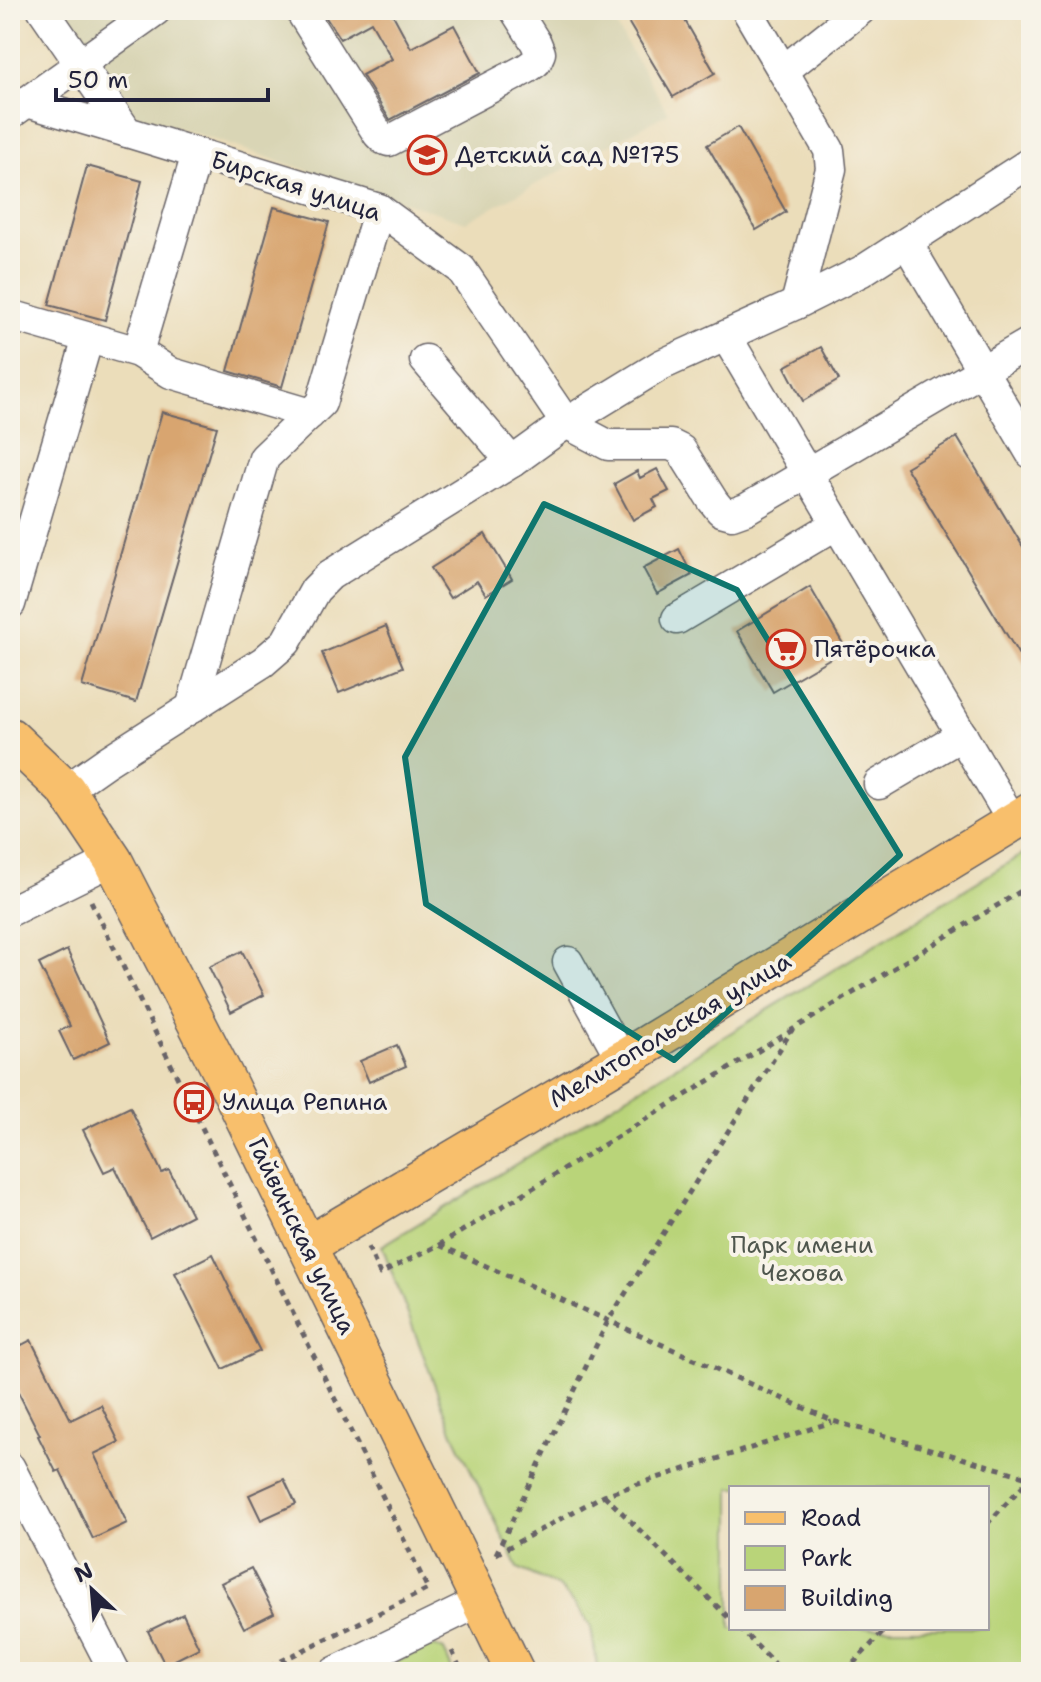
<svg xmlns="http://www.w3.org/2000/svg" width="1041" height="1682" font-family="'Shantell Sans',sans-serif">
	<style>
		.built { fill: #d9d5b5 }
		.green { fill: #b9d479; stroke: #6e7b5a; stroke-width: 2; fill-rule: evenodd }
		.building { fill: #d8a56f }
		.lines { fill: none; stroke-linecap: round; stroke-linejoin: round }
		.minor-casing { stroke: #686367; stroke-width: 33 }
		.major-casing { stroke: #686367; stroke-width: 41 }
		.path { stroke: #686367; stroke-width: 5; stroke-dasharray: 6 6; stroke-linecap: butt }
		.minor { stroke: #fff; stroke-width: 30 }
		.major { stroke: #f8bf6c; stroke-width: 38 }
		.marked { fill: #0f766e; fill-opacity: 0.2; stroke: #0f766e; stroke-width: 6; stroke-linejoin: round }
		.labels { text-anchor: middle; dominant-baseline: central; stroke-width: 8; stroke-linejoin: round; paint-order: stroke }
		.poi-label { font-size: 24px; fill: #22223b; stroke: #f7f3e8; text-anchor: start }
		.street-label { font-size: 24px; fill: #22223b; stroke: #f7f3e8 }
		.park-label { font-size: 24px; fill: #4f574e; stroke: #f7f3e8 }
	</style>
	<rect width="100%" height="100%" fill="#f7f3e8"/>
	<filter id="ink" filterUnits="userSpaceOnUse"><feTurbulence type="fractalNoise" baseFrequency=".0125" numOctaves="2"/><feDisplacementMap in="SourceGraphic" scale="16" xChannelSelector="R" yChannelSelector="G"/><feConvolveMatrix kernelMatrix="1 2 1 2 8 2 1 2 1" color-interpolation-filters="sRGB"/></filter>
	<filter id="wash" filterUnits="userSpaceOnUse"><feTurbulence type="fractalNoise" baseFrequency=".006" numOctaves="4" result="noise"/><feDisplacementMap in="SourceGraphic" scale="32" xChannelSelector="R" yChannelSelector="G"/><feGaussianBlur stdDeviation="1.8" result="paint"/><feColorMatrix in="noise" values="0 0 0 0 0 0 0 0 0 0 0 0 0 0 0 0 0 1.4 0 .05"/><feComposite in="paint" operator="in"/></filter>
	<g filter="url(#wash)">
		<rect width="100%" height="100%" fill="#ebddba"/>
		<path class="built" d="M 60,10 L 607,10 L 668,113 L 466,222 L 130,112 Z"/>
		<g class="green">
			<path d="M 1031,849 L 1031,1672 L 598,1672 L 591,1627 L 575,1604 L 559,1587 L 518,1568 L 453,1433 L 382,1246 ZM 731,1488 L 987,1488 L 987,1628 L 731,1628 Z"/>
			<path d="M 435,1646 L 444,1650 L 453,1672 L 376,1672 L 425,1648 Z"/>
		</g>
		<g id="blocks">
			<g class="building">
				<path d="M 321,10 L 393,10 L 391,11 L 411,48 L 454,25 L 480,73 L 390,120 L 362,75 L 392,59 L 371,22 L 340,39 Z"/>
				<path d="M 621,10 L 679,10 L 715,73 L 673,97 Z"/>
				<path d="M 738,127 L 786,212 L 756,230 L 707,145 Z"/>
				<path d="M 87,166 L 142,181 L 105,320 L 49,305 Z"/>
				<path d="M 274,207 L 329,222 L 282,387 L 228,371 Z"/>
				<path d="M 821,347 L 839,380 L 803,401 L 785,367 Z"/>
				<path d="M 162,412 L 217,427 L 136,702 L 82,686 Z"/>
				<path d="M 957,437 L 1031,560 L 1031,675 L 906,467 Z"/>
				<path d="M 657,469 L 669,491 L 653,499 L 657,507 L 633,520 L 614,484 L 637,471 L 640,478 Z"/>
				<path d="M 485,534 L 512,579 L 486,595 L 477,581 L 450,598 L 431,568 Z"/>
				<path d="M 679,549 L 692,575 L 657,594 L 643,568 Z"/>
				<path d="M 810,587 L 846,649 L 773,692 L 737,631 Z"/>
				<path d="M 386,626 L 403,667 L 339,693 L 322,653 Z"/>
				<path d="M 67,950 L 110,1042 L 73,1060 L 59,1031 L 70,1026 L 39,964 Z"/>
				<path d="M 242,951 L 264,995 L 231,1012 L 209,967 Z"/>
				<path d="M 397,1045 L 406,1066 L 369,1082 L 360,1061 Z"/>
				<path d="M 130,1107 L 162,1173 L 169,1170 L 192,1215 L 150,1237 L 115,1167 L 104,1172 L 83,1130 Z"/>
				<path d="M 213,1254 L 229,1287 L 228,1288 L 260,1351 L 223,1369 L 175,1273 Z"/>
				<path d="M 31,1340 L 71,1420 L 101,1405 L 119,1442 L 94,1454 L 127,1523 L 93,1539 L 60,1470 L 56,1472 L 38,1436 L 40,1435 L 10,1376 L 10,1351 Z"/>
				<path d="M 284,1479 L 296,1504 L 261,1520 L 249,1495 Z"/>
				<path d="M 251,1568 L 274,1613 L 244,1628 L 221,1583 Z"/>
				<path d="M 183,1614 L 199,1648 L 165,1665 L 148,1631 Z"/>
			</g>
		</g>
	</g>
	<g filter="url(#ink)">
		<use href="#blocks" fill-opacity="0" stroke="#686367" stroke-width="2"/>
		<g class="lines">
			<g class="minor-casing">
				<g id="minor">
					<path d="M 43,10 L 127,132 L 379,209 L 461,269 L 566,423 L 661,365 L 796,304 L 862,271 L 1031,162"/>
					<path d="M 300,10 L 378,134 L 383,139 L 389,141 L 526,69 L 536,62 L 540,53 L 536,43 L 515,10"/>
					<path d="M 747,10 L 783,71 L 860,10"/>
					<path d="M 783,71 L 829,150 L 831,169 L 796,304"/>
					<path d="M 27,102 L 127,132"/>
					<path d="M 10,114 L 156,10"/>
					<path d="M 907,243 L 1031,453"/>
					<path d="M 10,315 L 138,352 L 171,373 L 310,414"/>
					<path d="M 726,336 L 1013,822"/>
					<path d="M 138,352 L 197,154"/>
					<path d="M 425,360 L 512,462"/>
					<path d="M 10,604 L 88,338"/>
					<path d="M 677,619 L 837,524"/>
					<path d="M 191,708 L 264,458 L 321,403 L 379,209"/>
					<path d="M 879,784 L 962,735"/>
					<path d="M 66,790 L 106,762 L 263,662 L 286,642 L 315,590 L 330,575 L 512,462 L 566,423 L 608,445 L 671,445 L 681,450 L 713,501 L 721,511 L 732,514 L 746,509 L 1031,342"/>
					<path d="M 10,911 L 113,860"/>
					<path d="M 568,962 L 622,1060"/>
					<path d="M 10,1468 L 115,1672"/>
					<path d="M 335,1672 L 481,1601"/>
				</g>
			</g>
			<g class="major-casing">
				<g id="major">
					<path d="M 10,737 L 66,790 L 113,860 L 228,1084 L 515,1672"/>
					<path d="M 307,1246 L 622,1060 L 1031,811"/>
				</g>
			</g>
			<g class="path">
				<path d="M 91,901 L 428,1589 L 259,1672"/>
				<path d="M 439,1245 L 791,1031"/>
				<path d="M 368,1247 L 380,1274 L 439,1245 L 833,1421 L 1031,1478"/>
				<path d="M 604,1495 L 731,1620"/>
				<path d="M 987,1524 L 1030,1478"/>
				<path d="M 496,1554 L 608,1321 L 792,1030 L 1031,885"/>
				<path d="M 496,1554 L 604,1495 L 832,1422"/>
				<path d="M 739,1628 L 783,1672"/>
				<path d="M 452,1651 L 462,1672"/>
				<path d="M 845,1672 L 887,1628"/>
			</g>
			<use href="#minor" class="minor"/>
			<use href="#major" class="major"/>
		</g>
	</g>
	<path class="marked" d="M 544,504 L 737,590 L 900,855 L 674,1060 L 426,904 L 405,757 Z"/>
	<defs>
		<g id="school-ring" transform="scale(2)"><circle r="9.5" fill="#f7f3e8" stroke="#c8321e" stroke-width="1.5"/><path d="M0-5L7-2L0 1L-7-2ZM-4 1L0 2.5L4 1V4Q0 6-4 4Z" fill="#c8321e"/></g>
		<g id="supermarket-ring" transform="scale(2)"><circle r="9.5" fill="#f7f3e8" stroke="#c8321e" stroke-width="1.5"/><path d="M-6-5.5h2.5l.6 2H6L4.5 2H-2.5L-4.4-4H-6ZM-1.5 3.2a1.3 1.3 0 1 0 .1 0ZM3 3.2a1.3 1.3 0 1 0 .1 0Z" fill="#c8321e"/></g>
		<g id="bus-ring" transform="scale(2)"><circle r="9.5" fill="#f7f3e8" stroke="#c8321e" stroke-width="1.5"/><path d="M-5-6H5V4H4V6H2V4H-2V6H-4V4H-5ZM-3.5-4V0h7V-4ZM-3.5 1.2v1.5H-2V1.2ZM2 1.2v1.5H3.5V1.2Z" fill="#c8321e"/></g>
	</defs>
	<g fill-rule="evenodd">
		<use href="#school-ring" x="427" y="155"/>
		<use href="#supermarket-ring" x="786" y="649"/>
		<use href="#bus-ring" x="194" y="1102"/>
	</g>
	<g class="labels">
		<g class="poi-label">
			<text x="455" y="155">Детский сад №175</text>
			<text x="814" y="649">Пятёрочка</text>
			<text x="222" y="1102">Улица Репина</text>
		</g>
		<g class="street-label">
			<text transform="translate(296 186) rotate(18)">Бирская улица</text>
			<text transform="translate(670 1030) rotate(-31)">Мелитопольская улица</text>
			<text transform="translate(302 1236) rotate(64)">Гайвинская улица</text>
		</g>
		<g class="park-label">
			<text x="802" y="1245">Парк имени<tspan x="802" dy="28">Чехова</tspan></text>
		</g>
	</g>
	<rect width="1041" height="1682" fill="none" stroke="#f7f3e8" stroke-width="40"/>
	<rect x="729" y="1486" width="260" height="144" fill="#f7f3e8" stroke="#a29fa3" stroke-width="2"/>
	<rect x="745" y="1512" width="40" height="12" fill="#f8bf6c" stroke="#a29fa3" stroke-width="2"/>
	<text x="801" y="1526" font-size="24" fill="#22223b">Road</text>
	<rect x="745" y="1546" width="40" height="24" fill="#b9d479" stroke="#a29fa3" stroke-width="2"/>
	<text x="801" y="1566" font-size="24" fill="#22223b">Park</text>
	<rect x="745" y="1586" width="40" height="24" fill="#d8a56f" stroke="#a29fa3" stroke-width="2"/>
	<text x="801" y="1606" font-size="24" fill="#22223b">Building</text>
	<g transform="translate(92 1590) rotate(334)" stroke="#f7f3e8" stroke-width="6" paint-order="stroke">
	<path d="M0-6L14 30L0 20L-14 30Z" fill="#22223b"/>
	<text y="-12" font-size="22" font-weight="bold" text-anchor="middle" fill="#22223b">N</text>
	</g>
	<path d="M56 88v12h212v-12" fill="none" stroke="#22223b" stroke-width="4"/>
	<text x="68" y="88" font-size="24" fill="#22223b" stroke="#f7f3e8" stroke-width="6" paint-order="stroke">50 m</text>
</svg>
